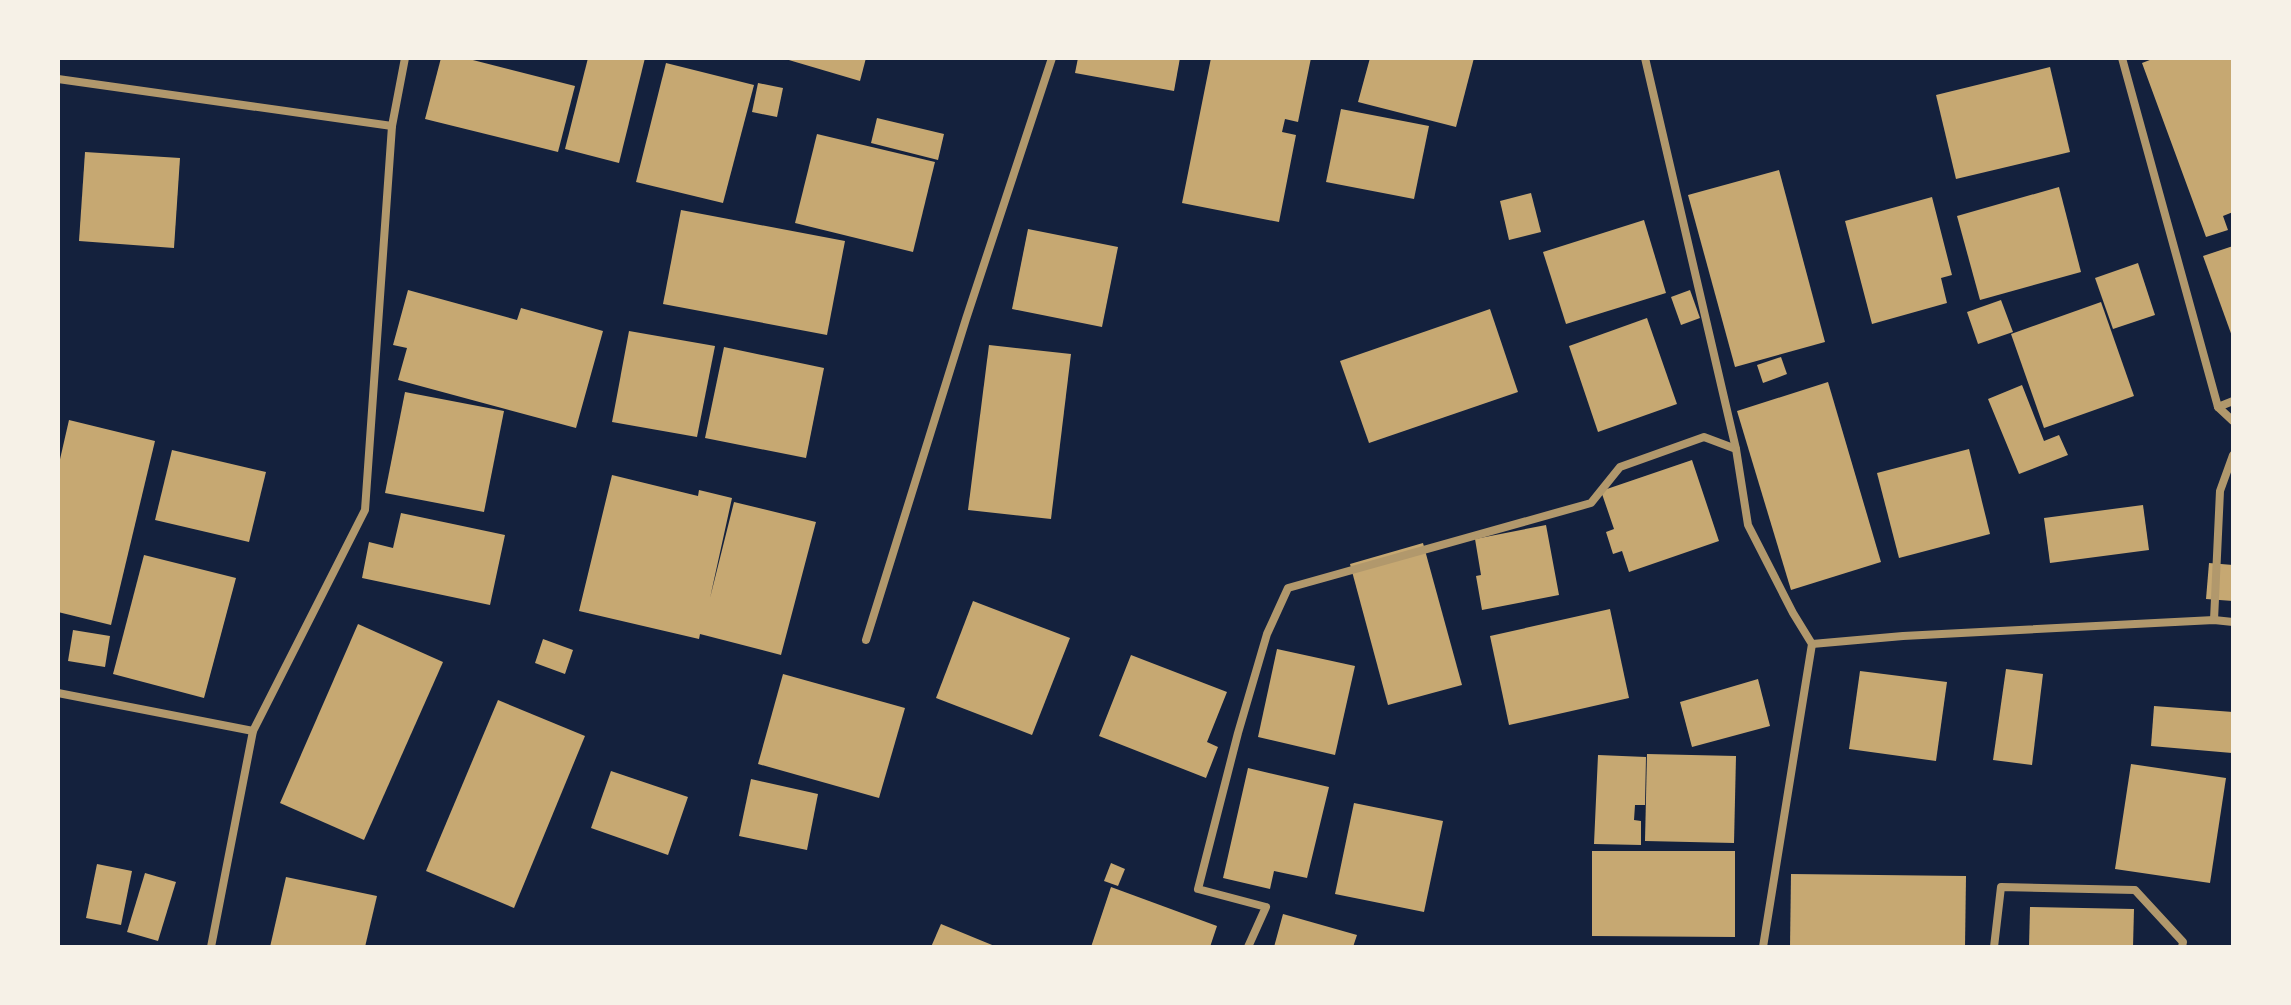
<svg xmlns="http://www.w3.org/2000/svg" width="2291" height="1005" font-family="Signika,sans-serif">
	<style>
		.building { fill: #c6a872 }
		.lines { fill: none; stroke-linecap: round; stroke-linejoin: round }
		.minor { stroke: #b1986c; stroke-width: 8 }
	</style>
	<rect width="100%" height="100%" fill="#14213d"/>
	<g class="building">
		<path d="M 441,58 L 465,58 L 575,86 L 558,152 L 425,119 Z"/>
		<path d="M 588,58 L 645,58 L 619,163 L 565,149 Z"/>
		<path d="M 782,58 L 866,58 L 860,81 Z"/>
		<path d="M 1078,58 L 1180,58 L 1174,91 L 1075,73 Z"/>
		<path d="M 1211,58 L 1311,58 L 1298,122 L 1285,119 L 1282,132 L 1296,135 L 1279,222 L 1182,203 Z"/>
		<path d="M 1370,58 L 1474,58 L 1456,127 L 1358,102 Z"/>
		<path d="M 2155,58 L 2233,58 L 2233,212 L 2223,216 L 2228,230 L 2206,237 L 2142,63 Z"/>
		<path d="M 666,63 L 754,85 L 723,203 L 636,182 Z"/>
		<path d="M 2050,67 L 2070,152 L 1956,179 L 1936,95 Z"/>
		<path d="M 758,83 L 783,88 L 777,117 L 752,112 Z"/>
		<path d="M 1341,109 L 1429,126 L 1414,199 L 1326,182 Z"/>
		<path d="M 877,118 L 944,134 L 938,160 L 871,143 Z"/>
		<path d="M 817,134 L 935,162 L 913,252 L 795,223 Z"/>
		<path d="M 85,152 L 180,158 L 174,248 L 79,241 Z"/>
		<path d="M 1779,170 L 1825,342 L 1735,367 L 1688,195 Z"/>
		<path d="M 2059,187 L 2081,272 L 1980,300 L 1957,216 Z"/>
		<path d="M 1531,193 L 1541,232 L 1509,240 L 1500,201 Z"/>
		<path d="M 1932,197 L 1952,275 L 1941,278 L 1947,303 L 1872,324 L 1845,221 Z"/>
		<path d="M 681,210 L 845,241 L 827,335 L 663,304 Z"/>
		<path d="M 1644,220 L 1666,293 L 1566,324 L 1543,252 Z"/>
		<path d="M 1028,229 L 1118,247 L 1102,327 L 1012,309 Z"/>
		<path d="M 2233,246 L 2233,339 L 2203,256 Z"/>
		<path d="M 2138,263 L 2155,315 L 2113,329 L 2095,278 Z"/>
		<path d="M 408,290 L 517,320 L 521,308 L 603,331 L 576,428 L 398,380 L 407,348 L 393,345 Z"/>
		<path d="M 1690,290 L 1700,318 L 1681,325 L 1671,297 Z"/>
		<path d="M 2001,300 L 2013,332 L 1978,344 L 1967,312 Z"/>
		<path d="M 2101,302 L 2134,396 L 2044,428 L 2011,334 Z"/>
		<path d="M 1490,309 L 1518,392 L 1369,443 L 1340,361 Z"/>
		<path d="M 1647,318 L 1677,404 L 1598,432 L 1569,346 Z"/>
		<path d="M 629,331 L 715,346 L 697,437 L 612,422 Z"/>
		<path d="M 989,345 L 1071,354 L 1051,519 L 968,510 Z"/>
		<path d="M 724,347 L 824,368 L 806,458 L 705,438 Z"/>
		<path d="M 1781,357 L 1787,374 L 1763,383 L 1757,365 Z"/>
		<path d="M 1828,382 L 1881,562 L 1791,590 L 1737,411 Z"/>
		<path d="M 2022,385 L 2044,441 L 2059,435 L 2068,455 L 2019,474 L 1988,399 Z"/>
		<path d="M 405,392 L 504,411 L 484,512 L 385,493 Z"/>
		<path d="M 69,420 L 155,441 L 111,625 L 58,612 L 58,468 Z"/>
		<path d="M 1969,449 L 1990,534 L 1899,558 L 1877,473 Z"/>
		<path d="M 172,450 L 266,472 L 249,542 L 155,520 Z"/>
		<path d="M 1692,460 L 1719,541 L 1629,572 L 1622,551 L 1613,554 L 1606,532 L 1614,529 L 1601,491 Z"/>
		<path d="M 612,475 L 698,496 L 699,490 L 732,498 L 710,598 L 734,502 L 816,522 L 781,655 L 700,634 L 699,639 L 579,611 Z"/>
		<path d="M 2143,505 L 2149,550 L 2050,563 L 2044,518 Z"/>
		<path d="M 401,513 L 505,535 L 490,605 L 362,578 L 369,542 L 393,548 Z"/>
		<path d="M 1546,525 L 1559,595 L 1482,610 L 1476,576 L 1481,575 L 1475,539 Z"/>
		<path d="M 1423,543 L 1462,685 L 1388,705 L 1350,564 Z"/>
		<path d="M 144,555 L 236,578 L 204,698 L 113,674 Z"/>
		<path d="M 2209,563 L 2233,565 L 2233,601 L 2206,599 Z"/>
		<path d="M 973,601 L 1070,638 L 1032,735 L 936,698 Z"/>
		<path d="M 1610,609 L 1629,698 L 1509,725 L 1490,636 Z"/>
		<path d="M 358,624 L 443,662 L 364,840 L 280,803 Z"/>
		<path d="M 73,630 L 110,636 L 105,667 L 68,661 Z"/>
		<path d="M 543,639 L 573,650 L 565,674 L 535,663 Z"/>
		<path d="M 1277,649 L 1355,666 L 1335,755 L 1258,737 Z"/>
		<path d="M 1131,655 L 1227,692 L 1207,742 L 1218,747 L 1206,778 L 1099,736 Z"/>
		<path d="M 2006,669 L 2043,674 L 2032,765 L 1993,760 Z"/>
		<path d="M 1860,671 L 1947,682 L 1936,761 L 1849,749 Z"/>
		<path d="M 783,674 L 905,708 L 879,798 L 758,764 Z"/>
		<path d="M 1758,679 L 1770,726 L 1692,747 L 1680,702 Z"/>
		<path d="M 498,700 L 585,736 L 514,908 L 426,871 Z"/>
		<path d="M 2154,706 L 2233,712 L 2232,753 L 2151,746 Z"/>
		<path d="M 1647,754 L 1736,756 L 1734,843 L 1645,841 Z"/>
		<path d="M 1598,755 L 1646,757 L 1645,805 L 1635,805 L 1634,820 L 1641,821 L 1641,845 L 1594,844 Z"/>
		<path d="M 2131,764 L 2226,778 L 2210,883 L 2115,869 Z"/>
		<path d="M 1248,768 L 1329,787 L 1307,878 L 1274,871 L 1270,889 L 1223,878 Z"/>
		<path d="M 611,771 L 688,797 L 668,855 L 591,828 Z"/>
		<path d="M 751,779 L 818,794 L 807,850 L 739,836 Z"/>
		<path d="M 1354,803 L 1443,821 L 1424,912 L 1335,894 Z"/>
		<path d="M 1592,851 L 1735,851 L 1735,937 L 1592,936 Z"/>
		<path d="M 1111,863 L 1125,869 L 1118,886 L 1104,881 Z"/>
		<path d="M 97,864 L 132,871 L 121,925 L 86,918 Z"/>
		<path d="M 145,873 L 176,882 L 158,941 L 127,932 Z"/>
		<path d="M 1791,874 L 1966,876 L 1965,947 L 1790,947 Z"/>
		<path d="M 286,877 L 377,896 L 365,947 L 270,947 Z"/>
		<path d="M 1111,887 L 1217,926 L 1210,947 L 1091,947 Z"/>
		<path d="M 2030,907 L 2134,909 L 2133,947 L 2029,947 Z"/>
		<path d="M 1283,914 L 1357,935 L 1353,947 L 1274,947 Z"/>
		<path d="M 941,924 L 997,947 L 931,947 Z"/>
	</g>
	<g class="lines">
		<g class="minor">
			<path d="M 1645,58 L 1736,449"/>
			<path d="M 2122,58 L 2218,407 L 2233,421"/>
			<path d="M 58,79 L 392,126"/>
			<path d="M 2218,407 L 2233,401"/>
			<path d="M 2214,620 L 2220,491 L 2233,455"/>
			<path d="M 866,640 L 966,319 L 1052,58"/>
			<path d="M 1812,644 L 1903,636 L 2214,620 L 2233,622"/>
			<path d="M 58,693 L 253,731"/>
			<path d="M 211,947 L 253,731 L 365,510 L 392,126 L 405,58"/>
			<path d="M 1248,947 L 1266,907 L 1198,889 L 1238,733 L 1267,634 L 1288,588 L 1591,503 L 1620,467 L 1704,437 L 1736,449 L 1748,525 L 1793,613 L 1812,644 L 1763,947"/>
			<path d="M 1994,947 L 2001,887 L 2135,890 L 2183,942 L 2182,947"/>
		</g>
	</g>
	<rect width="2291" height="1005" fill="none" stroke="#f6f1e7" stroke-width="120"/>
</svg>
